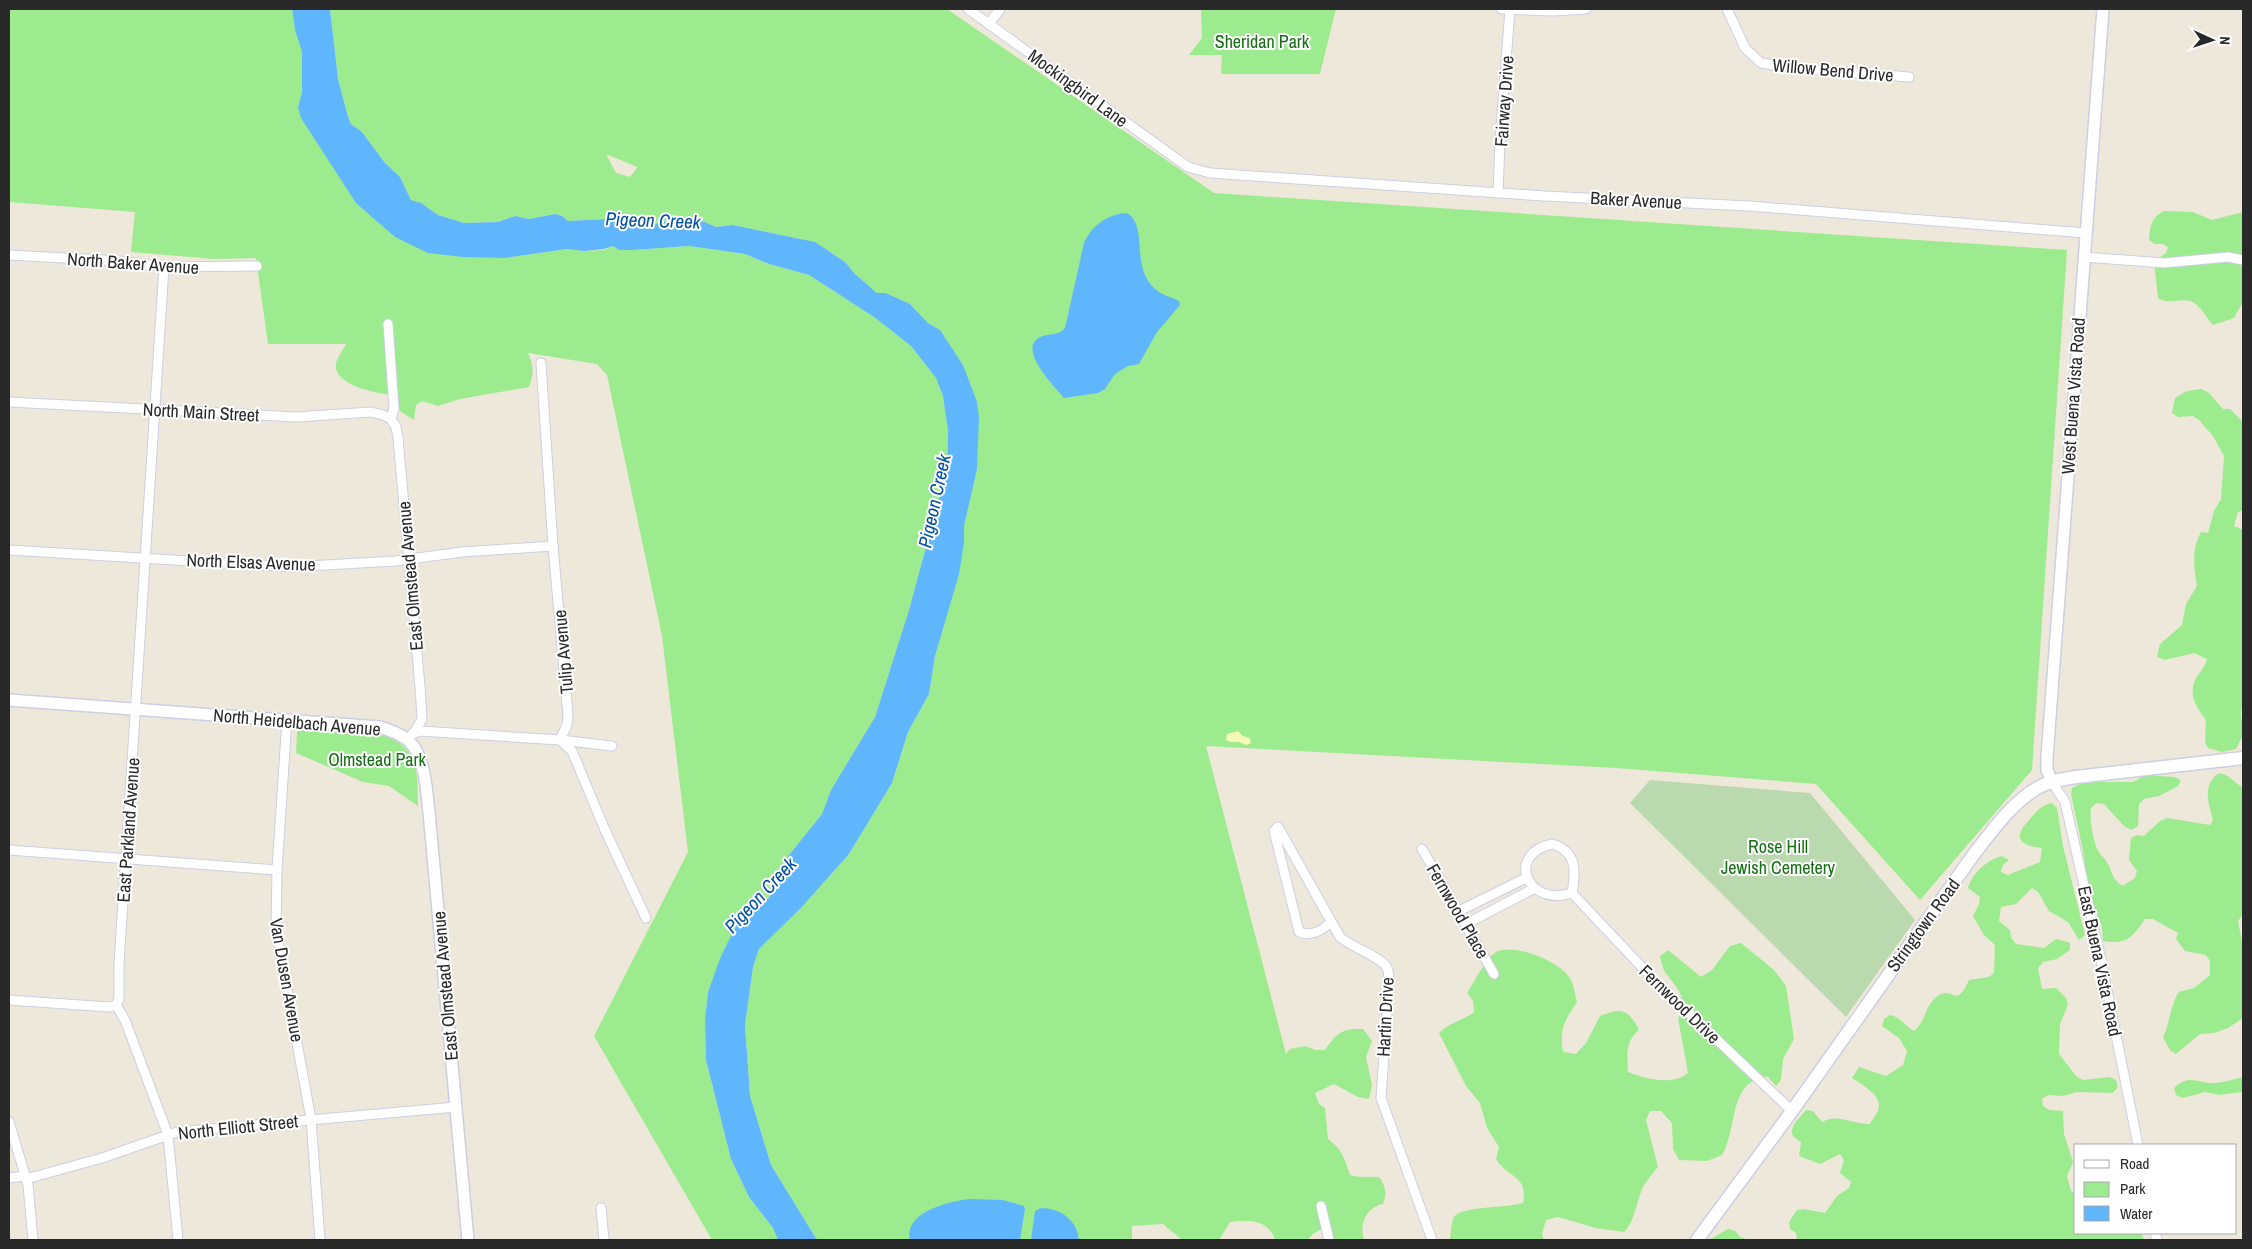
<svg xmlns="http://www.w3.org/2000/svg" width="2252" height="1249" font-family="'Archivo Narrow',sans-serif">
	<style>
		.green { fill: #9deb8f; fill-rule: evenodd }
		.sand { fill: #f5f7b8 }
		.cemetery { fill: #bbd9ae }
		.water { fill: #60b6fc }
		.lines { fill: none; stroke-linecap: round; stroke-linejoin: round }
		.minor-casing { stroke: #cecee4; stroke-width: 11 }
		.tertiary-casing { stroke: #cecee4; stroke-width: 14 }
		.secondary-casing { stroke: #cecee4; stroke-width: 15 }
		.minor { stroke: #fff; stroke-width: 9 }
		.tertiary { stroke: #fff; stroke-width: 11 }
		.secondary { stroke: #fff; stroke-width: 12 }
		.labels { text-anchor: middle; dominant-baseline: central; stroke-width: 4; stroke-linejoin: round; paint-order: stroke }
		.park-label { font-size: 18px; fill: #146e12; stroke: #fff }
		.street-label { font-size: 18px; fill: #292929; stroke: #fff }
		.water-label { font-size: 19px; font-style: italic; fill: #004fa7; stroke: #fff }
	</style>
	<rect width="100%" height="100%" fill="#ede8d9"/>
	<g class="green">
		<path d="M 9,9 L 292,9 L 295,30 L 302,52 L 302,92 L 298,107 L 395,237 L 411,243 L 505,258 L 567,249 L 584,251 L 604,250 L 613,246 L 633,250 L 689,246 L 745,254 L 769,264 L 809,275 L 874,317 L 911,346 L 936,378 L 943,396 L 948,431 L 947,469 L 909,610 L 875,717 L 831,790 L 822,814 L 785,860 L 774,891 L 769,898 L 749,909 L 708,992 L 705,1020 L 706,1060 L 731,1159 L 749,1197 L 773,1228 L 778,1240 L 712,1240 L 594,1036 L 688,852 L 662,636 L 607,375 L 597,364 L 528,353 C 534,367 534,373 529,387 L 460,399 L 438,406 L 422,401 L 416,405 L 414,420 L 401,412 L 391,395 C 376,393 340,386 336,369 C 334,360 343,351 346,344 L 268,344 L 256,258 L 214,259 L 131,252 L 135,212 L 9,202 Z"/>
		<path d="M 330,9 L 947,9 L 1214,193 L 2067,250 L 2032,770 L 1920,900 L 1816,784 L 1616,768 L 1206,746 L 1286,1054 L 1290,1049 L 1305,1046 L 1316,1050 L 1325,1050 C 1337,1033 1342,1028 1363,1029 L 1372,1041 L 1366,1057 L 1372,1085 L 1369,1099 L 1358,1097 L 1334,1084 L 1315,1093 L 1319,1104 L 1325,1108 L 1328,1139 C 1342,1149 1345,1159 1350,1175 C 1361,1179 1370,1175 1380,1178 C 1386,1188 1387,1193 1383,1204 C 1366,1207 1359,1225 1364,1240 L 1327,1240 L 1325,1227 L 1313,1234 L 1307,1240 L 1275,1240 C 1269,1220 1249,1219 1230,1222 L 1219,1240 L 1182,1240 L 1163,1224 L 1132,1226 L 1132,1240 L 817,1240 L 771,1165 L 750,1096 L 745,1025 L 753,967 L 759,949 L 801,908 L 849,854 L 892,783 L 908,732 L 929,694 L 935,656 L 964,542 L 964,526 L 940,330 L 928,323 L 910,304 L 886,293 L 877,293 L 855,274 L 845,262 L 827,250 L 801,239 L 733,225 L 716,227 L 693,217 L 648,225 L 635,218 L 628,218 L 568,221 L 562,216 L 555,214 L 529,219 L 515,216 L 498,222 L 464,223 L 438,215 L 421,203 L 411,200 L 400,177 L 385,163 L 362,132 L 351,124 L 348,117 L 338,79 ZM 606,154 L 637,167 L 637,168 L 630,177 L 616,173 Z"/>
		<path d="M 1201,9 L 1336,9 L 1320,74 L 1221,74 L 1222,55 L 1189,55 L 1202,38 Z"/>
		<path d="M 2164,211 L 2193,212 L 2212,220 L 2243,212 L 2243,302 L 2234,318 L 2213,325 C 2207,318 2201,307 2194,303 C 2183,296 2169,306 2158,298 L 2154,261 L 2166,253 L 2168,247 L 2162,244 L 2155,244 L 2149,240 C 2150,227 2151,217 2164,211 Z"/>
		<path d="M 2201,389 L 2208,392 L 2223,409 L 2230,409 L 2243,422 L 2243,510 L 2238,512 L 2234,526 L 2243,530 L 2243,698 L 2241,713 L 2243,735 L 2236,749 L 2222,752 L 2208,748 L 2205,742 L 2206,720 C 2197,708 2188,696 2195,680 C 2199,672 2205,668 2207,659 L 2194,653 L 2165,660 L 2157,657 L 2160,644 L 2182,625 L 2186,604 L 2197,586 C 2194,567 2191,550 2201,532 L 2208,533 L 2214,511 L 2221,499 L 2224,456 L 2213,436 L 2199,420 L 2193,416 L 2178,417 L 2172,413 L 2175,398 L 2187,391 Z"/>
		<path d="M 301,730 L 382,735 C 420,747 417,772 418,806 L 389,786 L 363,782 L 296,753 L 297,732 Z"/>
		<path d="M 2219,773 L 2226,775 L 2243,788 L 2243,914 L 2238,921 L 2243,947 L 2243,1018 L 2228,1028 L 2214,1033 L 2200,1034 L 2176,1054 L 2170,1050 L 2163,1038 C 2170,1022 2170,1006 2179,992 L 2194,988 L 2210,975 L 2210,961 L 2206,955 L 2185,951 L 2176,939 L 2178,933 L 2153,919 L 2145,919 C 2132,938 2126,945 2103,941 L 2102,927 L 2089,893 L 2083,851 L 2071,794 L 2072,788 L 2084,782 L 2133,782 L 2145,775 L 2174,777 L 2181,780 L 2178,786 L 2159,796 L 2144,799 L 2139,804 L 2138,826 L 2131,830 L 2124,826 L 2104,804 L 2097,803 L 2091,808 C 2089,819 2093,840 2098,851 C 2100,855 2104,857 2106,861 C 2113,871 2110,878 2123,886 L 2135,878 L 2137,871 L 2129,860 L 2131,838 L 2137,835 L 2144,836 L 2160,821 L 2167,818 L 2210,825 L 2213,820 C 2208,802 2202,785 2219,773 Z"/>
		<path d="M 2052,803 L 2057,808 L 2063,846 L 2085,935 L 2079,940 L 2068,922 L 2049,911 L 2038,892 L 2032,888 L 2016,904 L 2001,907 L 1999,921 L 2010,930 L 2011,938 L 2016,944 L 2044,948 L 2056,939 L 2070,943 L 2070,950 L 2057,959 L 2043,962 L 2038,968 L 2042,989 L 2056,988 L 2066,998 L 2068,1005 L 2060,1024 L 2059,1054 L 2077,1077 L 2083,1080 L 2110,1077 L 2116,1080 L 2118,1087 L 2113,1093 L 2077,1092 L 2063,1096 L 2048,1095 L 2042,1099 L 2043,1106 L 2049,1110 L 2063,1111 L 2064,1134 L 2073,1162 L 2067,1176 L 2071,1191 L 2076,1194 L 2076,1233 L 2141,1233 L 2144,1240 L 1797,1240 L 1796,1233 L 1790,1229 L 1789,1222 L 1797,1210 L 1804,1209 L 1825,1213 L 1837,1196 L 1849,1188 L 1851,1182 L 1840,1173 L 1844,1160 L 1840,1154 L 1820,1164 L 1799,1156 L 1801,1142 C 1782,1133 1797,1121 1806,1110 L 1813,1111 L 1822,1122 C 1837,1113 1851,1124 1870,1124 C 1872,1119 1877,1115 1878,1110 C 1884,1096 1861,1084 1852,1078 L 1859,1067 L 1886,1076 L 1903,1065 L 1907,1051 L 1899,1038 L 1882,1026 L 1884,1019 L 1890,1015 C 1901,1017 1905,1026 1914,1031 C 1926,1022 1925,1003 1939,995 C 1954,987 1956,1009 1969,980 L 1989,977 L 1994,973 L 1995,945 L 1984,935 L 1973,916 L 1979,904 L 1980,897 L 1968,888 C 1972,873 1987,860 2002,856 L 2009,860 L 2003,865 L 2001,872 L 2008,875 L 2040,862 L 2042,848 C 2019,845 2012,838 2030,819 C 2037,811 2041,805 2052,803 Z"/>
		<path d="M 1741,943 L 1774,970 L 1786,986 L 1794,1039 L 1783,1059 L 1781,1080 L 1776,1086 L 1768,1077 L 1761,1076 C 1756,1080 1748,1083 1745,1088 C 1731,1105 1734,1135 1722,1155 L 1707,1161 L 1679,1160 L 1673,1149 L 1672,1123 L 1661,1111 L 1650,1111 L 1646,1120 L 1658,1167 C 1653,1173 1647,1180 1643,1187 C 1637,1200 1634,1224 1624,1232 L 1596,1228 L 1558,1217 L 1546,1220 L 1542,1234 L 1544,1240 L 1450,1240 C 1451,1233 1451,1223 1454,1217 C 1461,1206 1508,1208 1523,1203 C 1529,1175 1507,1178 1496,1159 L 1499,1147 L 1487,1128 L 1480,1103 L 1466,1086 L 1439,1033 C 1451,1021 1461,1022 1474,1012 L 1473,1001 L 1467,993 C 1474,982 1484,962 1493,954 C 1509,940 1559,961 1569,977 C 1574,983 1575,995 1577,1002 C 1565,1020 1559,1029 1563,1052 L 1576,1054 L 1586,1043 L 1600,1016 C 1623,1008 1626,1008 1639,1029 C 1625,1044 1627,1052 1628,1072 C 1646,1079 1672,1086 1688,1073 L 1678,1018 C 1691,1000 1675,986 1665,972 C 1662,967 1661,961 1660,956 L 1668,950 L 1701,977 L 1712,970 L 1730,946 Z"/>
		<path d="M 2243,1077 L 2243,1092 L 2219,1095 L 2205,1092 L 2183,1098 L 2176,1095 L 2174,1088 C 2190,1073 2198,1084 2215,1083 C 2225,1082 2234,1079 2243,1077 Z"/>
		<path d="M 1728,1229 L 1735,1231 L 1740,1237 L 1749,1240 L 1709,1240 Z"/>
	</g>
	<path class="sand" d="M 1238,731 L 1243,736 L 1250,738 L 1251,743 L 1247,745 L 1238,742 L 1230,742 L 1226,740 L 1227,734 Z"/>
	<path class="cemetery" d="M 1650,780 L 1810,793 L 1915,920 L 1846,1017 L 1630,803 Z"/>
	<g class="water">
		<path d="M 292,9 L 330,9 L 338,79 L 348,117 L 351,124 L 362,132 L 385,163 L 400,177 L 411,200 L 421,203 L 438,215 L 464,223 L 498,222 L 515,216 L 529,219 L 555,214 L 562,216 L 568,221 L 628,218 L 635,218 L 648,225 L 693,217 L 716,227 L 733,225 L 815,242 L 845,262 L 855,274 L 877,293 L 886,293 L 910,304 L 928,323 L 940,330 L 963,365 L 977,402 L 979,417 L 977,469 L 964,526 L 964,542 L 959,574 L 935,656 L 929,694 L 908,732 L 892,783 L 849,854 L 801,908 L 759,949 L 753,967 L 745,1025 L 750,1096 L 771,1165 L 817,1240 L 778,1240 L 773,1228 L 749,1197 L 731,1159 L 706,1060 L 705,1020 L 708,992 L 721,956 L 736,926 L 749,909 L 769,898 L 774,891 L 785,860 L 822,814 L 831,790 L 875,717 L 909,610 L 947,469 L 948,431 L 943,396 L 936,378 L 911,346 L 874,317 L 809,275 L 769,264 L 745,254 L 689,246 L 633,250 L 619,250 L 613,246 L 604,249 L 584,251 L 567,249 L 505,258 L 463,257 L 428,253 L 395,237 L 356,203 L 301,118 L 298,107 L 302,92 L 302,52 L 295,30 Z"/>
		<path d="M 1127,213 C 1149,227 1130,265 1154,288 C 1161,295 1171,297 1179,301 L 1180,305 L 1157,332 L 1139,364 L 1128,366 L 1115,374 L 1105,389 L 1098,393 L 1064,398 C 1055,387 1020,352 1037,339 C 1046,332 1055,338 1065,328 L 1084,243 C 1092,225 1108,214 1127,213 Z"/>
		<path d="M 970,1199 L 1003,1200 L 1024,1206 L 1025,1209 L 1020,1240 L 910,1240 C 903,1212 950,1201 970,1199 Z"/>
		<path d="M 1041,1208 C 1060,1208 1077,1220 1079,1240 L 1031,1240 L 1035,1211 Z"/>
	</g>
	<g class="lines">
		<g class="minor-casing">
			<g id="minor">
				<path d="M 968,9 L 1188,167 L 1210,173 L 1544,196 L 1749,206 L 2085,233"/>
				<path d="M 1501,9 L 1553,11 L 1586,9"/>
				<path d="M 1727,9 L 1745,48 L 1761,63 L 1794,68 L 1909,77"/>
				<path d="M 989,24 L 1000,9"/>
				<path d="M 1498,193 L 1500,140 L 1510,9"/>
				<path d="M 9,255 L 120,261 L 164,267 L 257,266"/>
				<path d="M 2084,257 L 2164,263 L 2228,257 L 2243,260"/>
				<path d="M 388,324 L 394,408 L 391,419"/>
				<path d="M 541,363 L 553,546 L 568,715 L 567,725 L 560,740 L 572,751 L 605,830 L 646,918"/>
				<path d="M 9,402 L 297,417 L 371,412 L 383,415 L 391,419 L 396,427 L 398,438 L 420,687 L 422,719 L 414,733"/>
				<path d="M 9,550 L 291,567 L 395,561 L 462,552 L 553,546"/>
				<path d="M 287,719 L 277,870 L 276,930 L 311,1119 L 320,1240"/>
				<path d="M 412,734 L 420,731 L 560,740 L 612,746"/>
				<path d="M 2052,782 L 2065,802 L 2101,960 L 2138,1145"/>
				<path d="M 1552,844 C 1577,851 1576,871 1572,893 C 1527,908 1505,854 1552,844 Z"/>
				<path d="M 1422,849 L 1494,974"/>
				<path d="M 9,850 L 277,870"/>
				<path d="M 1572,893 L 1653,979 L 1792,1111"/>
				<path d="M 1459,911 L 1526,878"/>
				<path d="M 1330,923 C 1321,931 1311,937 1299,932 L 1274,831 L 1278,827 L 1340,937 C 1351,947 1383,958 1387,968 C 1389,972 1389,979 1389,984 L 1381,1098 L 1432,1240"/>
				<path d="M 1466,924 L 1533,889"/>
				<path d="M 9,1000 L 109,1007 L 116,1005"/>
				<path d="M 116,1005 L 119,999 L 119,963 L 164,267"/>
				<path d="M 116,1005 L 125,1020 L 168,1135 L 178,1240"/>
				<path d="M 9,1122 L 28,1185 L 33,1240"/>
				<path d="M 9,1178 L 25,1176"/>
				<path d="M 26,1179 L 102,1158 L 177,1132 L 456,1107"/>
				<path d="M 1321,1206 L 1329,1240"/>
				<path d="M 601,1208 L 604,1240"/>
				<path d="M 2155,1233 L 2157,1240"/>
			</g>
		</g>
		<g class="tertiary-casing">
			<g id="tertiary">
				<path d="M 9,700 L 380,727 C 389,730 398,733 405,738 C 426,752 426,790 429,812 L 468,1240"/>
				<path d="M 2052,782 L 2047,770 L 2047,757 L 2103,9"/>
			</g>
		</g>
		<g class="secondary-casing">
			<path id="secondary" d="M 1697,1240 L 1792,1111 L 1974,854 C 1992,831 2013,801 2039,787 C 2050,781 2063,779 2076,777 L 2243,758"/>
		</g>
		<use href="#minor" class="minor"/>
		<use href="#tertiary" class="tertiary"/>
		<use href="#secondary" class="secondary"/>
	</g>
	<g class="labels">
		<g class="park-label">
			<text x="1262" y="41">Sheridan Park</text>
			<text x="377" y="759">Olmstead Park</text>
			<text x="1778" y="846">Rose Hill<tspan x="1778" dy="21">Jewish Cemetery</tspan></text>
		</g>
		<g class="street-label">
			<text transform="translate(1833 70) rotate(5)">Willow Bend Drive</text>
			<text transform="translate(1078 88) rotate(36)">Mockingbird Lane</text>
			<text transform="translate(1504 101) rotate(-86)">Fairway Drive</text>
			<text transform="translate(1636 200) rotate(3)">Baker Avenue</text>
			<text transform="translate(133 263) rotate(4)">North Baker Avenue</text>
			<text transform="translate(2073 396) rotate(-86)">West Buena Vista Road</text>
			<text transform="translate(201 412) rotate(3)">North Main Street</text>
			<text transform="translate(251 562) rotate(2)">North Elsas Avenue</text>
			<text transform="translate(410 576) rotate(-95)">East Olmstead Avenue</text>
			<text transform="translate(563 652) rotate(-95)">Tulip Avenue</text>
			<text transform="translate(297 722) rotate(5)">North Heidelbach Avenue</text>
			<text transform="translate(128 830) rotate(-86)">East Parkland Avenue</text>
			<text transform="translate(1458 911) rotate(60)">Fernwood Place</text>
			<text transform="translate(1923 925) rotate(-54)">Stringtown Road</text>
			<text transform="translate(2100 961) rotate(78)">East Buena Vista Road</text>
			<text transform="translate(287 980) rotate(80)">Van Dusen Avenue</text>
			<text transform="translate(445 986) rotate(-95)">East Olmstead Avenue</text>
			<text transform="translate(1680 1004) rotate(44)">Fernwood Drive</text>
			<text transform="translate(1385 1017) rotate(-87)">Hartin Drive</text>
			<text transform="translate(238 1127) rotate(-6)">North Elliott Street</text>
		</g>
		<g class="water-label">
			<text transform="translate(653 220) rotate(2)">Pigeon Creek</text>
			<text transform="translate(934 501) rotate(-78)">Pigeon Creek</text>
			<text transform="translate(760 895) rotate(-47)">Pigeon Creek</text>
		</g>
	</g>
	<rect width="2252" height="1249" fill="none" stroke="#292929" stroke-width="20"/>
	<rect x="2074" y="1144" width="162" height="90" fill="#ffffff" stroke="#a9a9a9"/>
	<rect x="2084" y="1160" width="25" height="8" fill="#ffffff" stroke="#a9a9a9"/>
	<text x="2120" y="1169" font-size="15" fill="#292929">Road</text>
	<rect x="2084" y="1182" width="25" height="15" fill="#9deb8f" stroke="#a9a9a9"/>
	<text x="2120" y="1194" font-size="15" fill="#292929">Park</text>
	<rect x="2084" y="1206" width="25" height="15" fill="#60b6fc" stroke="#a9a9a9"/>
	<text x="2120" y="1219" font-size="15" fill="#292929">Water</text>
	<g transform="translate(2212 40) rotate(93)" stroke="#ffffff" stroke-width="4" paint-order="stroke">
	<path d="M0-4L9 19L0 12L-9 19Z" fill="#292929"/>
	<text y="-8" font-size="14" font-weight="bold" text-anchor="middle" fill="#292929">N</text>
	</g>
</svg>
